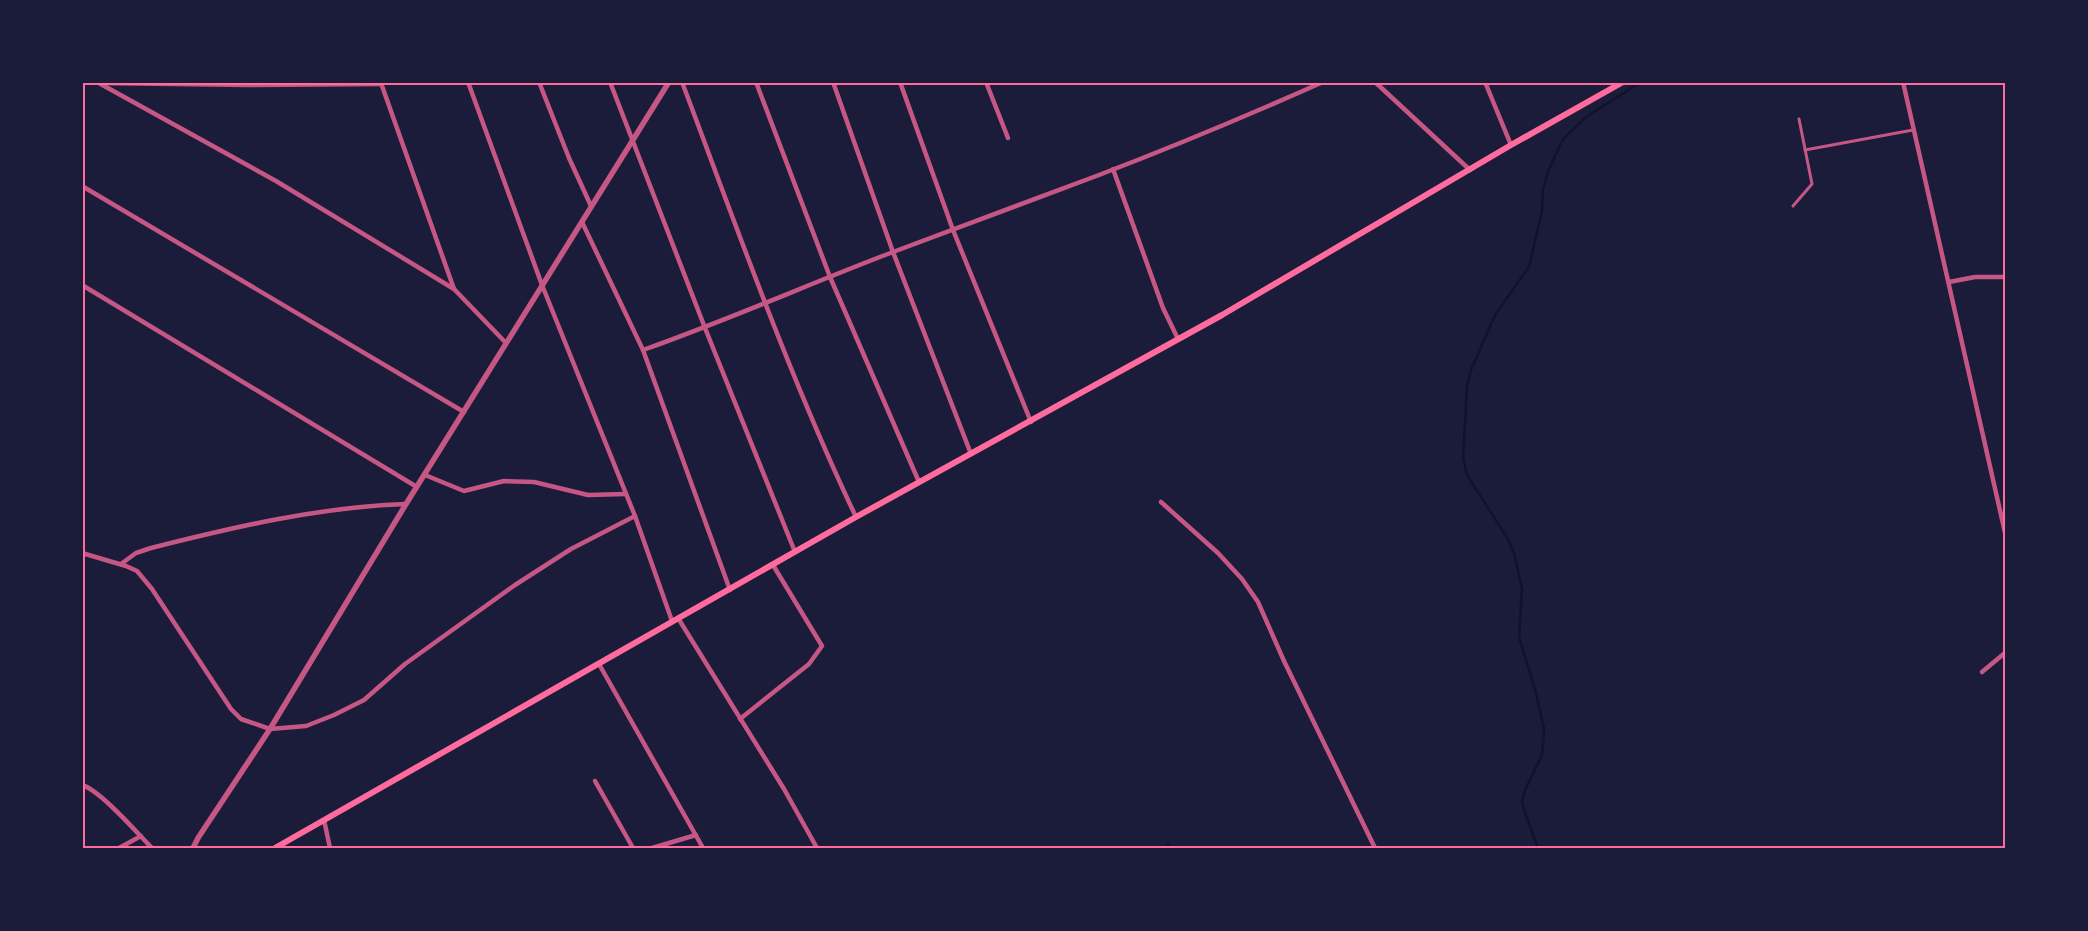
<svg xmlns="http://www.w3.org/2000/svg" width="2088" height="931" font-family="Signika,sans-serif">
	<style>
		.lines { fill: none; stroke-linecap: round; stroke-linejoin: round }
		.stream { stroke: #12122b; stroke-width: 2.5 }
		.pedestrian { stroke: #c65784; stroke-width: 3 }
		.minor { stroke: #c65784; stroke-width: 4.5 }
		.tertiary { stroke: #c65784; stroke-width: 5.5 }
		.secondary { stroke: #ff6b9d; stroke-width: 6 }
		.neatline { fill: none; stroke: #ff6b9d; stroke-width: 2 }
	</style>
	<rect width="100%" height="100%" fill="#1b1b3a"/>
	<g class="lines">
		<g class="stream">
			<path d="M 1167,848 L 1168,845"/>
			<path d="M 1538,848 L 1525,813 L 1522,801 L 1525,790 L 1542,755 L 1544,729 L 1535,689 L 1519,637 L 1522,589 L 1514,553 L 1508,539 L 1467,475 L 1463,458 L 1467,387 L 1471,370 L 1495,315 L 1529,267 L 1542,211 L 1543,189 L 1548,172 L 1559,147 L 1564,138 L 1586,117 L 1641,82"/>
		</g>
		<g class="pedestrian">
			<path d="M 1805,150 L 1913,130"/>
			<path d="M 1793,206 L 1812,184 L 1799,119"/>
		</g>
		<g class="minor">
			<path d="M 97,82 L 276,181 L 454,289 L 506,343"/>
			<path d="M 468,82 L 542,285 L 635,516 L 672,621"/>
			<path d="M 539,82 L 569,158 L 591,206"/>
			<path d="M 610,82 L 705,328 L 795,552"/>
			<path d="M 682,82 C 737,228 789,376 856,517"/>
			<path d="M 756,82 L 830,277 L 919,482"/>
			<path d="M 833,82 L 893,252 L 971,454"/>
			<path d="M 900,82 L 953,230 L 1031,422"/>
			<path d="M 986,82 L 1008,138"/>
			<path d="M 1375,82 L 1470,170"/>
			<path d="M 1485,82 L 1511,145"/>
			<path d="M 1903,82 L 2006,537"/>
			<path d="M 101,83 L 247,85 L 382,84"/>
			<path d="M 381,83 L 454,289"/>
			<path d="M 1113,169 L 1163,308 L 1178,339"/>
			<path d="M 82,186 L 464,412"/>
			<path d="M 582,222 L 643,350 L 730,590"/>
			<path d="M 1949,282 L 1975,277 L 2006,277"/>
			<path d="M 82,285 L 417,487"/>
			<path d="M 643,350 C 728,320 809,284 893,252 C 962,226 1031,201 1099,175 C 1175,146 1249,115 1323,82"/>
			<path d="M 425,475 L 464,491 L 504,481 L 534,482 L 588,495 L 626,494"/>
			<path d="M 1161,502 L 1218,553 L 1242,579 L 1258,602 L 1284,661 L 1375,848"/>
			<path d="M 82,553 L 126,566 L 137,571 L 152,589 L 231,709 L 241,719 L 270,729 L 306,726 L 334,715 L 364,700 L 405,664 L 515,585 L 571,549 L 635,516"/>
			<path d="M 121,564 L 136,553 L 151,548 C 234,527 319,507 406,504"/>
			<path d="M 678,618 L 784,789 L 817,848"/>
			<path d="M 599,664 L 703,848"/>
			<path d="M 1982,672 L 2006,652"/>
			<path d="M 740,719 L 809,664 L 822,646 L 773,565"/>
			<path d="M 595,781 L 633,848"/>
			<path d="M 82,785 C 100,790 138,834 152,848"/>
			<path d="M 324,820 L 330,848"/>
			<path d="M 119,848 L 141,836"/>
			<path d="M 652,848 L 696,835"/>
		</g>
		<path class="tertiary" d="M 193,848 L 198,838 L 270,729 L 406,504 L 669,82"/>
		<path class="secondary" d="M 275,848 L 856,517 L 1222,315 L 1511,145 L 1623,82"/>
	</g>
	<rect width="2088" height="931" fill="none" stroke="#1b1b3a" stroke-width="168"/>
	<rect x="84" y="84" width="1920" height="763" class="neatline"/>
</svg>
